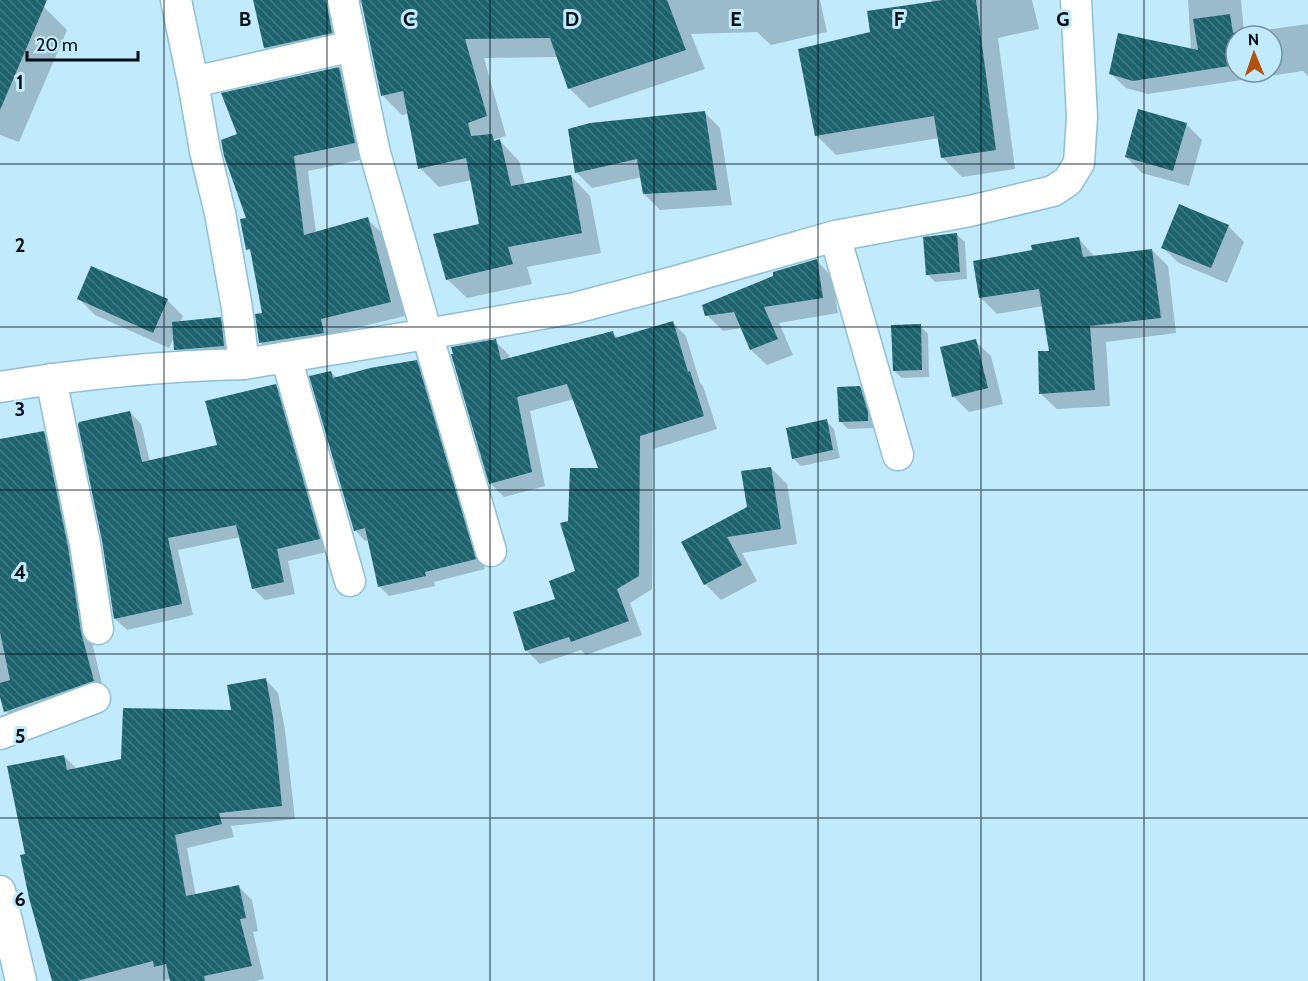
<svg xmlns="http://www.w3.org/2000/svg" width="1308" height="981" font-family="Cabin,sans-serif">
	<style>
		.shadow { fill: #0003; fill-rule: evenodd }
		.building { fill: url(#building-back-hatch) }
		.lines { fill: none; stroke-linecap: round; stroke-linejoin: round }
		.street-casing { stroke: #8dbfd6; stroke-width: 33 }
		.street { stroke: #fff; stroke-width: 30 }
		.grid { fill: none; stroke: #000e16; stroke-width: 1.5; stroke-opacity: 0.55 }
		.grid-label { font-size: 20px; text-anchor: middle; font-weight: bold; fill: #000e16; stroke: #c2eafd; stroke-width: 6; stroke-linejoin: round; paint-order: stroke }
	</style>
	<defs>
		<pattern id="building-back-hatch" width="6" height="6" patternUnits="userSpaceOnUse" patternTransform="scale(1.5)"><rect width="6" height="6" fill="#1d636d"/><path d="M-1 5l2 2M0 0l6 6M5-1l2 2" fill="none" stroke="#427880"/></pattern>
	</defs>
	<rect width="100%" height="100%" fill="#c2eafd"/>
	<g class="shadow">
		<path d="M 0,0 L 29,0 L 44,7 L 67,30 L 19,142 L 0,135 Z"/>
		<path d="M 254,0 L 820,0 L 827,32 L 771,45 L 757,32 L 691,34 L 705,69 L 589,108 L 569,88 L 558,57 L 484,58 L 506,136 L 492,140 L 493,143 L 500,141 L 519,161 L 525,185 L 571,176 L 590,196 L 601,253 L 527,267 L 532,284 L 467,298 L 447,279 L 481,225 L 472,180 L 439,187 L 420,168 L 409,113 L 402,115 L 382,95 L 363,2 L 351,6 L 351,52 L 285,67 L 265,48 Z"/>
		<path d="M 932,0 L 1032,0 L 1039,29 L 998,38 L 1015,169 L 962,177 L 942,157 L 939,138 L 836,155 L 816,135 L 872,33 L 932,3 Z"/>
		<path d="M 1188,0 L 1241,0 L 1244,33 L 1308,24 L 1308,76 L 1303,71 L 1148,94 L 1126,88 L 1111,74 L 1191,50 ZM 1236,36 L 1272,36 L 1272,72 L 1236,72 Z"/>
		<path d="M 339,68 L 354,83 L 369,158 L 308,171 L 316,233 L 367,219 L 382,233 L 405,316 L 335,333 L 338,348 L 275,357 L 260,342 L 264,314 L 252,253 L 248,249 L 248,219 L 239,135 Z"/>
		<path d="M 704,112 L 720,128 L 732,205 L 660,210 L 644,194 L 642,177 L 592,188 L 576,172 Z"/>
		<path d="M 1186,124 L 1202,140 L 1189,186 L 1142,173 L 1126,157 Z"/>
		<path d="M 1228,226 L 1244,242 L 1227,283 L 1179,263 L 1163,248 Z"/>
		<path d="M 957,235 L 965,242 L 967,279 L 935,282 L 927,274 Z"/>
		<path d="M 1079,239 L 1095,257 L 1152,250 L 1168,266 L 1176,333 L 1106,342 L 1110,406 L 1057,409 L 1041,394 L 1051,352 L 1043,306 L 997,314 L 981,298 L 1034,251 Z"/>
		<path d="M 817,261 L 832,277 L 838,313 L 779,323 L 793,355 L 767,365 L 751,350 L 742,328 L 723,331 L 707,315 Z"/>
		<path d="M 79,299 L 167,300 L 183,316 L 180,323 L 220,319 L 236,335 L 239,361 L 192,365 L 176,349 L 175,335 L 169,348 L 95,315 Z"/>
		<path d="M 672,322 L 686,336 L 700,383 L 703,386 L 717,429 L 653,449 L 652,589 L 630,603 L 642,635 L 586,655 L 581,650 L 540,664 L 526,650 L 577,572 L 570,522 L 600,470 L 574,399 L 530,411 L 545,486 L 504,497 L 491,484 L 453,355 L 495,341 L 509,355 L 510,359 L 612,332 L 618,338 Z"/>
		<path d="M 920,326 L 928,334 L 929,377 L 902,378 L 894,371 Z"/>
		<path d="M 975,341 L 991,356 L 1003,404 L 969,412 L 953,396 Z"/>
		<path d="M 416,361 L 426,372 L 485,569 L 434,582 L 435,586 L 389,596 L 379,586 L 369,540 L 365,541 L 355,530 L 331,372 L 337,378 Z"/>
		<path d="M 275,386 L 287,397 L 331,551 L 288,561 L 295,594 L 265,600 L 254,589 L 241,537 L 178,550 L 193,615 L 127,630 L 115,619 L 130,412 L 141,424 L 150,462 L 219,447 Z"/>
		<path d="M 860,387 L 867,395 L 875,428 L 848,429 L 840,421 Z"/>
		<path d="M 826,421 L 834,429 L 840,458 L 801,466 L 793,458 Z"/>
		<path d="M 44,433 L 55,444 L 79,559 L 93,647 L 104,692 L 17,722 L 6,711 L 0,691 L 0,441 Z"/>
		<path d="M 771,468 L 787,484 L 797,544 L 742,553 L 757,581 L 721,600 L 705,584 L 683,543 L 749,508 Z"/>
		<path d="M 265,679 L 278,693 L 285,730 L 295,819 L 231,826 L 234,837 L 187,848 L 196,896 L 239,887 L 252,900 L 258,931 L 253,932 L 264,979 L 255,981 L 171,981 L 171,979 L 163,981 L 54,981 L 64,756 L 77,769 L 123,760 L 233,712 Z"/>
	</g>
	<g class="building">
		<path d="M 0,0 L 47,0 L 0,110 Z"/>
		<path d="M 253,0 L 326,0 L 332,33 L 264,48 Z"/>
		<path d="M 361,0 L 667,0 L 686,50 L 568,89 L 550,38 L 465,39 L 487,116 L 468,123 L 471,136 L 492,134 L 494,141 L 500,139 L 511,186 L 571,175 L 582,233 L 508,247 L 513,264 L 446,280 L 433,234 L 479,224 L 466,158 L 418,169 L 403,91 L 381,96 Z"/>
		<path d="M 943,0 L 976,0 L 996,150 L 941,158 L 934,116 L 815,136 L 798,49 L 870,32 L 867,11 Z"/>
		<path d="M 1230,14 L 1233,33 L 1236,32 L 1236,65 L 1133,81 L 1109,74 L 1118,33 L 1198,50 L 1193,19 Z"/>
		<path d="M 339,67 L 355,143 L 294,156 L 304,235 L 368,217 L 391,302 L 321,319 L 324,333 L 259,343 L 255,314 L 262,313 L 250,249 L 246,250 L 240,219 L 246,218 L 224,156 L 221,140 L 237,134 L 221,93 Z"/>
		<path d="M 1138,109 L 1187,123 L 1173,171 L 1125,157 Z"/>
		<path d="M 705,111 L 717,190 L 643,194 L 637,159 L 575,173 L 568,129 L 590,123 Z"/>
		<path d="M 1179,204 L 1229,225 L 1211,268 L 1161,248 Z"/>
		<path d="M 957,233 L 960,272 L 926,275 L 923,237 Z"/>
		<path d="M 1079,237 L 1083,257 L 1152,249 L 1161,318 L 1090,326 L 1095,390 L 1039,394 L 1038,351 L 1049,351 L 1039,289 L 979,298 L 973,261 L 1032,250 L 1031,245 Z"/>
		<path d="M 817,259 L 823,298 L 764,307 L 778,339 L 750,350 L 734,312 L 705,316 L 702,305 L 773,276 L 773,272 Z"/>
		<path d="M 91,266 L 168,299 L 153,333 L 77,299 Z"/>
		<path d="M 221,317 L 224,346 L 174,350 L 172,322 Z"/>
		<path d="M 673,321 L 688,372 L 690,371 L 704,416 L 640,436 L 639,576 L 617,589 L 629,621 L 571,642 L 569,637 L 525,651 L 513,612 L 555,599 L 549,581 L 575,571 L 560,523 L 568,521 L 570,468 L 598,468 L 567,384 L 517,397 L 532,472 L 489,484 L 451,354 L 453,354 L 451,347 L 496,339 L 501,360 L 613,331 L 615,338 Z"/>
		<path d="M 921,324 L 922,370 L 893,371 L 891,325 Z"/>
		<path d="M 976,339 L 988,388 L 952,397 L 940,347 Z"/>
		<path d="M 417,360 L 476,559 L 425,572 L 426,576 L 378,587 L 365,528 L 354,531 L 309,376 L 331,371 L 333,378 L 370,368 Z"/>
		<path d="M 276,384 L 320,539 L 277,549 L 284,582 L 252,589 L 236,525 L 168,538 L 182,604 L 114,619 L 102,541 L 78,425 L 79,422 L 130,411 L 142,462 L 217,445 L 205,401 Z"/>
		<path d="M 860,386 L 868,412 L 868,421 L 839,422 L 837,387 Z"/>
		<path d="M 827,419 L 833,450 L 792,459 L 786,428 Z"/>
		<path d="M 44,431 L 68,547 L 81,632 L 94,681 L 4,712 L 0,697 L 0,683 L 10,680 L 0,632 L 0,439 Z"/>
		<path d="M 771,467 L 781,529 L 727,537 L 742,565 L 704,585 L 681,542 L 747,507 L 741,471 Z"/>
		<path d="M 266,678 L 273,716 L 282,806 L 219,813 L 222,824 L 175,835 L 186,896 L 239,885 L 246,918 L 240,919 L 252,966 L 204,976 L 205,981 L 170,981 L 166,964 L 154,967 L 153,961 L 77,981 L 52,981 L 29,898 L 20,855 L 25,854 L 7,766 L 64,755 L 67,770 L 121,759 L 123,708 L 231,710 L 227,685 Z"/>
	</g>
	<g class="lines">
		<g class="street-casing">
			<g id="street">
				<path d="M 193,82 L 353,46"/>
				<path d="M 835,236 L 898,455"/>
				<path d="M 286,357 L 350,581"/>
				<path d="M 244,364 L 427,334 L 375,153 L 343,0"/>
				<path d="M 51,379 L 85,544 L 98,629"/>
				<path d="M 0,387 C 80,374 163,366 244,364 L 237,308 L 220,213 L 205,151 L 193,82 L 176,0"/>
				<path d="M 491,551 L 427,334 L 575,308 L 677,281 L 835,236 L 970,211 L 1053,191 L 1068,181 L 1079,163 L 1082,117 L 1076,0"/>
				<path d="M 0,734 L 95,698"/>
				<path d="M 0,891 L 21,981"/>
			</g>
		</g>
		<use href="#street" class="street"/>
	</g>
	<path class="grid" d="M 164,0 L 164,981M 327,0 L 327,981M 490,0 L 490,981M 654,0 L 654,981M 818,0 L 818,981M 981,0 L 981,981M 1144,0 L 1144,981M 0,164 L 1308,164M 0,327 L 1308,327M 0,490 L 1308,490M 0,654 L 1308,654M 0,818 L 1308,818"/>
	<g class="grid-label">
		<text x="245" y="26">B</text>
		<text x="409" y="26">C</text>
		<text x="572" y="26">D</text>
		<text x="736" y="26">E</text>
		<text x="899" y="26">F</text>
		<text x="1063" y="26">G</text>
		<text x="20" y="89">1</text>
		<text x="20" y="252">2</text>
		<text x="20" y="416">3</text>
		<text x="20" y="579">4</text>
		<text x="20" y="743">5</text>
		<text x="20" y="906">6</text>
	</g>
	<g transform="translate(1254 54) rotate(358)"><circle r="28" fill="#c2eafd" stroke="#7492a1" stroke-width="1.5"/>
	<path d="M0-4.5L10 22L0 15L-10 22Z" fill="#b25110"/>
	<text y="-9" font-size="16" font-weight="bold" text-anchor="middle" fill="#000e16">N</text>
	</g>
	<path d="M27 51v9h111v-9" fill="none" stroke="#000e16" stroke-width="3"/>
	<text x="36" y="51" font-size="18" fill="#000e16" stroke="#c2eafd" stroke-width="4.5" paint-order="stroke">20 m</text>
</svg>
